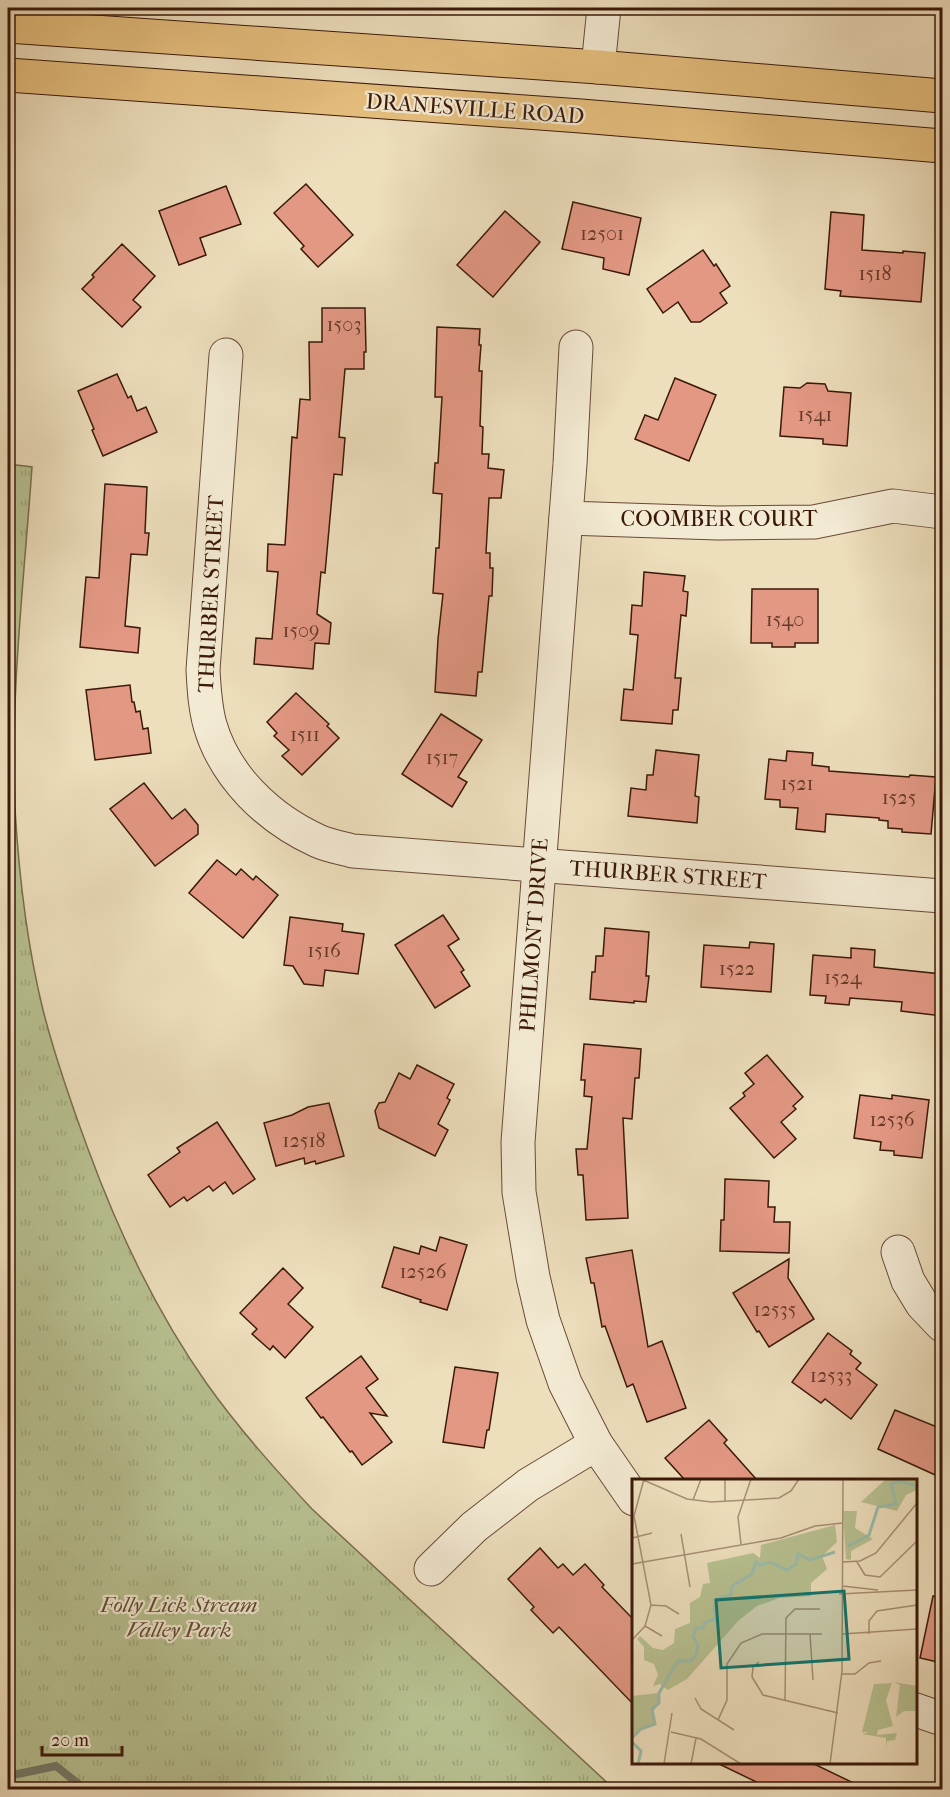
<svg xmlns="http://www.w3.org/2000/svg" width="950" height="1797" font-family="'IM FELL French Canon',serif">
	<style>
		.park { fill: url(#park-tufts); stroke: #7a6d4d; stroke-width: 1.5 }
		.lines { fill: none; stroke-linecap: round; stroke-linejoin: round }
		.stream { stroke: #747b6a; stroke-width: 8 }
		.building { fill: #e39884; stroke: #3b1909; stroke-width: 1.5 }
		.minor-casing { stroke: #684a36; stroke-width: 35 }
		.major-casing { stroke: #3b1909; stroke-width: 35 }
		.minor { stroke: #f3ead3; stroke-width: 33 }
		.major { stroke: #e6bf7e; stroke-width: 33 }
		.labels { text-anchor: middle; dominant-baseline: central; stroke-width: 4.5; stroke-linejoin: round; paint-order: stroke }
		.number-label { font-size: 20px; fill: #653928 }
		.street-label { font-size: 22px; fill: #3b1909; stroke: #f3ead3 }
		.park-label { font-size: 22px; font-style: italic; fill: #604b32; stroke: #f3ead3 }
		.inset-river { fill: none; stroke: #9abdab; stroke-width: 3 }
		.inset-road { fill: none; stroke: #a68f74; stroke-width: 1.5 }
		.view { fill: #0f766e; fill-opacity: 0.15; stroke: #0f766e; stroke-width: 3 }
		.inset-edge { fill: none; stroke: #3b1909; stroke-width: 3 }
	</style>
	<defs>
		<pattern id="park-tufts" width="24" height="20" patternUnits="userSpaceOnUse" patternTransform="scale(1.5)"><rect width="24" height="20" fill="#b8c191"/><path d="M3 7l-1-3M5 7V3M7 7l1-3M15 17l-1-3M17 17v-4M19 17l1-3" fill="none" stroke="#9fa57c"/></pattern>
	</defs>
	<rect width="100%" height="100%" fill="#eddebc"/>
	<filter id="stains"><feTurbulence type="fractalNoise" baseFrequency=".00333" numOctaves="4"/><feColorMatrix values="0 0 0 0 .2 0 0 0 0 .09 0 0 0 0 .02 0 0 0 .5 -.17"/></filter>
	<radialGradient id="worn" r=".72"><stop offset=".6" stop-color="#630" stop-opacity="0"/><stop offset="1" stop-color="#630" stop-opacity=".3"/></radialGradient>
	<path class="park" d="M 8,464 L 32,467 C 24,581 10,695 15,809 C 19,876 27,945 43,1010 C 55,1057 71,1103 88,1149 C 118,1231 157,1313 207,1384 C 239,1429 275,1469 312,1509 L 614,1789 L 8,1789 Z"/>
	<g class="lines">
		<path class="stream" d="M 8,1776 L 56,1766 L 86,1790"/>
	</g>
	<g class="building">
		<path d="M 306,184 L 353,235 L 318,267 L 301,249 L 304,246 L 274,213 Z"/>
		<path d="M 226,186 L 241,224 L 200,238 L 206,255 L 179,265 L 159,211 Z"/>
		<path d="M 573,202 L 641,218 L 629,275 L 603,269 L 604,258 L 562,249 Z"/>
		<path d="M 505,211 L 540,242 L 493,297 L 457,265 Z"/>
		<path d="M 831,212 L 864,215 L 862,250 L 903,253 L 903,251 L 925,253 L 921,302 L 840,296 L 841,291 L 825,289 Z"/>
		<path d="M 122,244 L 155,276 L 133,300 L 141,307 L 122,327 L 82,289 L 94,277 L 92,275 Z"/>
		<path d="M 703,250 L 714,266 L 716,264 L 730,286 L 720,293 L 727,303 L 700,322 L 691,322 L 678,302 L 663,313 L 647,289 Z"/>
		<path d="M 322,308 L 365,308 L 366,352 L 364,352 L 364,369 L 345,369 L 339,437 L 345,438 L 342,475 L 334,474 L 325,573 L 321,572 L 317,614 L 331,623 L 329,644 L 315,643 L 313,669 L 254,664 L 256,638 L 272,639 L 278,572 L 267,571 L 268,544 L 285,545 L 292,437 L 297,438 L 300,399 L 310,400 L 309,342 L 322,342 Z"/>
		<path d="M 437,327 L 480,329 L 479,345 L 481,345 L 479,371 L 482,371 L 480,426 L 483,427 L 482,454 L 489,454 L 488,468 L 504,470 L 501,498 L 489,498 L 486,553 L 490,553 L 490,568 L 493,568 L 492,596 L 489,596 L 482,672 L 478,672 L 476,696 L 435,692 L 438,639 L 443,594 L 433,593 L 436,548 L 439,548 L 442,494 L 433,493 L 435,463 L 438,463 L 442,397 L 435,397 Z"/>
		<path d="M 117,374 L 128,398 L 131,396 L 137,411 L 146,407 L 157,432 L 103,456 L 92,430 L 94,429 L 78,391 Z"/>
		<path d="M 675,378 L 716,395 L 689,461 L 635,439 L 645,415 L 658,420 Z"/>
		<path d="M 807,383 L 825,384 L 828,391 L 851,393 L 847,446 L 823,444 L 823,439 L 780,436 L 784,387 L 800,388 Z"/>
		<path d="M 105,484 L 147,487 L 145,533 L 149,533 L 147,555 L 131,554 L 125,626 L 140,628 L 138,653 L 80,647 L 86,577 L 99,578 Z"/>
		<path d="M 644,572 L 685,576 L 683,591 L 688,592 L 686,616 L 681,615 L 675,678 L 681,678 L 678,710 L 673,710 L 672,724 L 621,720 L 624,689 L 633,690 L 638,635 L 630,634 L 632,605 L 642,606 Z"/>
		<path d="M 752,589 L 818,589 L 818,643 L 795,643 L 795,647 L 772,647 L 772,643 L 751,643 Z"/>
		<path d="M 130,685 L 132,702 L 134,702 L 136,712 L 140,711 L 143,729 L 148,728 L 151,753 L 95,760 L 86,690 Z"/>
		<path d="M 296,693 L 329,724 L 327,726 L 339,738 L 302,775 L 282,756 L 289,750 L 274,736 L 277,733 L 267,722 Z"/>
		<path d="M 441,714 L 482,740 L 458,777 L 467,782 L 452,807 L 402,774 Z"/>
		<path d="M 656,750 L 699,755 L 695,796 L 699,797 L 697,823 L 628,816 L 631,788 L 646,790 L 647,775 L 653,775 Z"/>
		<path d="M 787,751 L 813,753 L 812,765 L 829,767 L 829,771 L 909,777 L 910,775 L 936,777 L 931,834 L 902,832 L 902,829 L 888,828 L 888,821 L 879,820 L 879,818 L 826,814 L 825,832 L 796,829 L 798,808 L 780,807 L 780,800 L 765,799 L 769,759 L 786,761 Z"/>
		<path d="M 144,783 L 172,819 L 185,809 L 198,825 L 198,834 L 155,866 L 110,809 Z"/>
		<path d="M 217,860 L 236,875 L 241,869 L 253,880 L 256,876 L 278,895 L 243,938 L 189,893 Z"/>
		<path d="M 443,915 L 459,939 L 448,946 L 464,970 L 461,972 L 470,986 L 435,1008 L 395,945 Z"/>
		<path d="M 290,917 L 343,924 L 342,931 L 364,934 L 358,974 L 325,970 L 323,986 L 304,984 L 293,966 L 284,965 Z"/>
		<path d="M 605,928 L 649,932 L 646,976 L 649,976 L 646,1002 L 634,1001 L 634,1003 L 590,999 L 592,972 L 595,972 L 596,956 L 603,956 Z"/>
		<path d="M 750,942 L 774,944 L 771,992 L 701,987 L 704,945 L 749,948 Z"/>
		<path d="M 851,948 L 875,950 L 874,967 L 942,974 L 942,1016 L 901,1011 L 902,1002 L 850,998 L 849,1005 L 825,1003 L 826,996 L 810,995 L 813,955 L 851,958 Z"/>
		<path d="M 584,1044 L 641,1049 L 639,1078 L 635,1078 L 632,1119 L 623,1118 L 628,1218 L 586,1220 L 583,1175 L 578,1175 L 576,1149 L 587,1149 L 592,1097 L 584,1096 L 585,1080 L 581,1080 Z"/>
		<path d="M 767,1055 L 803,1097 L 793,1106 L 796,1109 L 781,1122 L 796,1139 L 774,1158 L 730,1108 L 745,1096 L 743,1093 L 754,1084 L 745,1073 Z"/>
		<path d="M 417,1065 L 454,1084 L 447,1098 L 450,1100 L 438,1124 L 448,1130 L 435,1156 L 379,1128 L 375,1111 L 379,1103 L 385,1102 L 399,1073 L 410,1079 Z"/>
		<path d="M 860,1095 L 892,1099 L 892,1095 L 929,1100 L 922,1158 L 894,1155 L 894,1151 L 880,1150 L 881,1142 L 854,1138 Z"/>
		<path d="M 329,1103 L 344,1156 L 316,1164 L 315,1161 L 305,1164 L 304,1158 L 276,1166 L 264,1123 L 292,1115 L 308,1107 Z"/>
		<path d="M 217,1122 L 255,1179 L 233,1194 L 225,1182 L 213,1191 L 209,1186 L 187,1201 L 184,1197 L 170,1207 L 148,1175 L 180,1152 L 177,1148 Z"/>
		<path d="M 725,1179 L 769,1181 L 768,1207 L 775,1207 L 774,1222 L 790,1222 L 789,1253 L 720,1251 L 721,1220 L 724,1220 Z"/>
		<path d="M 440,1237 L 467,1245 L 447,1310 L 420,1302 L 421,1300 L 382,1287 L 394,1247 L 419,1254 L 421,1246 L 436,1251 Z"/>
		<path d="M 632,1250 L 648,1347 L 662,1341 L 686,1408 L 647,1422 L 633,1384 L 627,1387 L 605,1326 L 602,1327 L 594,1283 L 591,1283 L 586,1258 Z"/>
		<path d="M 789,1259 L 788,1278 L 814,1319 L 769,1347 L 759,1331 L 757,1332 L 733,1293 Z"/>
		<path d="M 283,1268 L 303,1288 L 288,1304 L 313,1327 L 285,1358 L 273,1346 L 270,1350 L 252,1334 L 257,1329 L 240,1313 Z"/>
		<path d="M 828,1333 L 852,1351 L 850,1354 L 861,1363 L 856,1369 L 877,1385 L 851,1419 L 825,1399 L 821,1403 L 792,1382 Z"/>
		<path d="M 361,1356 L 378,1379 L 366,1388 L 387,1416 L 370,1413 L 392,1442 L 362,1465 L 352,1451 L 350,1452 L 323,1417 L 321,1418 L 306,1398 Z"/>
		<path d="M 455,1367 L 498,1373 L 489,1430 L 487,1430 L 484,1448 L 443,1442 Z"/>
		<path d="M 895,1410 L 942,1429 L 942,1478 L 878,1449 Z"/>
		<path d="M 709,1420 L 727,1440 L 724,1443 L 757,1480 L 685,1480 L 665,1458 Z"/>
		<path d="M 540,1548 L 558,1568 L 563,1564 L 573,1575 L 585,1564 L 604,1585 L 602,1587 L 633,1619 L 633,1704 L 559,1627 L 553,1633 L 531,1610 L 534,1607 L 508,1579 Z"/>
		<path d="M 933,1596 L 942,1597 L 942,1663 L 920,1658 Z"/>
		<path d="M 715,1762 L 810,1762 L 868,1790 L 773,1790 Z"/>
	</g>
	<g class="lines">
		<g class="minor-casing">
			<g id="minor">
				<path d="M 598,67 L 604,8"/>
				<path d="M 576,347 L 570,464 L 518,1142 L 519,1192 L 533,1277 L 543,1320 L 565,1383 L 596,1444 L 634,1499"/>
				<path d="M 226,355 L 203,670 C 204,689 205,707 210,725 C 225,777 269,819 318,841 C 329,846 342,848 353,851 L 942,896"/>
				<path d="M 566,518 L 718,523 L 814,522 L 893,506 L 942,512"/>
				<path d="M 898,1252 L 908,1281 L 922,1304 L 942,1325"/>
				<path d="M 431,1569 L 474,1527 L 528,1485 L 596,1444"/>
				<path d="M 916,1710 L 942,1719"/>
			</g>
		</g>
		<g class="major-casing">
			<g id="major">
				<path d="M 8,26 L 598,67 L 942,96"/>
				<path d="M 8,75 L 581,116 L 942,146"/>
			</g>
		</g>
		<use href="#minor" class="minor"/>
		<use href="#major" class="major"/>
	</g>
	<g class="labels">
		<g class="number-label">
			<text x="602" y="233">12501</text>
			<text x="875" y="273">1518</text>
			<text x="344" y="324">1503</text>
			<text x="815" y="414">1541</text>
			<text x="785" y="619">1540</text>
			<text x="301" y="630">1509</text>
			<text x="305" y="734">1511</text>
			<text x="442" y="757">1517</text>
			<text x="797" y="783">1521</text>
			<text x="899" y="797">1525</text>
			<text x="324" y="950">1516</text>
			<text x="737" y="968">1522</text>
			<text x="843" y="977">1524</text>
			<text x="892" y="1119">12536</text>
			<text x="304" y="1140">12518</text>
			<text x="423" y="1271">12526</text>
			<text x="775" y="1309">12535</text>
			<text x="831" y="1375">12533</text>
		</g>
		<g class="street-label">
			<text transform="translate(475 109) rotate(4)">DRANESVILLE ROAD</text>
			<text x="719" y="519">COOMBER COURT</text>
			<text transform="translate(211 594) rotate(-87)">THURBER STREET</text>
			<text transform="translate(668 875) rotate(4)">THURBER STREET</text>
			<text transform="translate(534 935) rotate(-86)">PHILMONT DRIVE</text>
		</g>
		<g class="park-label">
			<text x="179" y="1605">Folly Lick Stream<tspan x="179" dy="25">Valley Park</tspan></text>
		</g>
	</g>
	<g transform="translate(632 1479)">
		<rect width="285" height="285" fill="#eddebc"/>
		<path d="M 262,203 L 285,207 L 285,232 L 272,232 L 264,238 L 268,206 ZM 260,204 L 254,221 L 261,247 L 246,251 L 245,256 L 265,254 L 263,261 L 255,262 L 254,269 L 254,259 L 230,255 L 237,253 L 230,253 L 242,205 Z" fill="#b8c191"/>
		<path d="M 254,0 L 285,0 L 285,11 L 274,16 L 265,32 L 229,23 ZM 211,32 L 225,32 L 223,49 L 241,60 L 219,72 L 219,81 L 214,80 ZM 203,46 L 205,63 L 190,77 L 195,90 L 179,104 L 179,117 L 147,119 L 125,127 L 106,142 L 55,200 L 36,211 L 28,205 L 21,207 L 26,196 L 22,185 L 12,181 L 12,168 L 5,160 L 8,157 L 21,169 L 31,171 L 42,164 L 43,150 L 58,144 L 58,124 L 68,118 L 71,105 L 78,104 L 75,84 L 121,74 L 128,79 L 129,66 ZM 27,214 L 27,224 L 20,235 L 23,246 L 13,247 L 0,260 L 0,217 Z" fill="#b8c191"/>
		<path class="inset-river" d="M 216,67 L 237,56 L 246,28 L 264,25 L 259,5 L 269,2 L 285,7M 0,259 L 9,250 L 23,245 L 20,230 L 27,224 L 27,214 L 46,182 L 58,182 L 64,176 L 66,166 L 61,158 L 64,149 L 71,149 L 72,144 L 85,139 L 82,130 L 85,120 L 99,116 L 100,107 L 120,95 L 124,83 L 127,86 L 138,83 L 155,91 L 164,85 L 166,75 L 178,81 L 203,73M 0,263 L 9,272 L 6,285"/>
		<path class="inset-road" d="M 9,0 L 55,20 L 79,23 L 147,19 L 159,12 L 167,0M 61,21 L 69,0M 93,22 L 93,0M 49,55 L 58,108M 0,59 L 20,54M 109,65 L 106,38 L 119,0M 211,83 L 228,82 L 244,74 L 285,24M 225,83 L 233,96 L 248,98 L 285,62M 0,85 L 149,59 L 183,47 L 211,44M 210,107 L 246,111M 207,115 L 285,111M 19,126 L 34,127 L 47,135M 13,147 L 30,157M 178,155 L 181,201M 210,155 L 285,150M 237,155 L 237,142 L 245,132 L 285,126M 0,161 L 13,147 L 19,126 L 2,37 L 12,0M 0,175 L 0,197M 127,183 L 121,188 L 120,198 L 131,216 L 206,234M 209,195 L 223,195 L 237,184 L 249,182M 63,219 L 69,230 L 102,251M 153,222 L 154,139 L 163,130 L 188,130M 86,241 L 95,221 L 95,185 L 109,164 L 130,155 L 190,155M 39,253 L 69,260 L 109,285M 32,285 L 40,234M 59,285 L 64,259M 198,285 L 210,192 L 211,0"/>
		<path class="view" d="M 212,112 L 217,180 L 89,189 L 84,121 Z"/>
		<rect width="285" height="285" class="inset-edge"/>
	</g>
	<rect width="950" height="1797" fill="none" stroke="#eddebc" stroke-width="30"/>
	<rect x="9" y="9" width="932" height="1779" fill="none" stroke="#3b1909" stroke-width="3"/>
	<rect x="15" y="15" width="920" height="1767" fill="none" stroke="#3b1909" stroke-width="1.5"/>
	<path d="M42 1746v9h80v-9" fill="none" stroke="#3b1909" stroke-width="3"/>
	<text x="51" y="1746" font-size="18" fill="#3b1909" stroke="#f3ead3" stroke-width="4.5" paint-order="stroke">20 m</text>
	<rect width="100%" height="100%" filter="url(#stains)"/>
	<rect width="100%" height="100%" fill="url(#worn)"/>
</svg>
